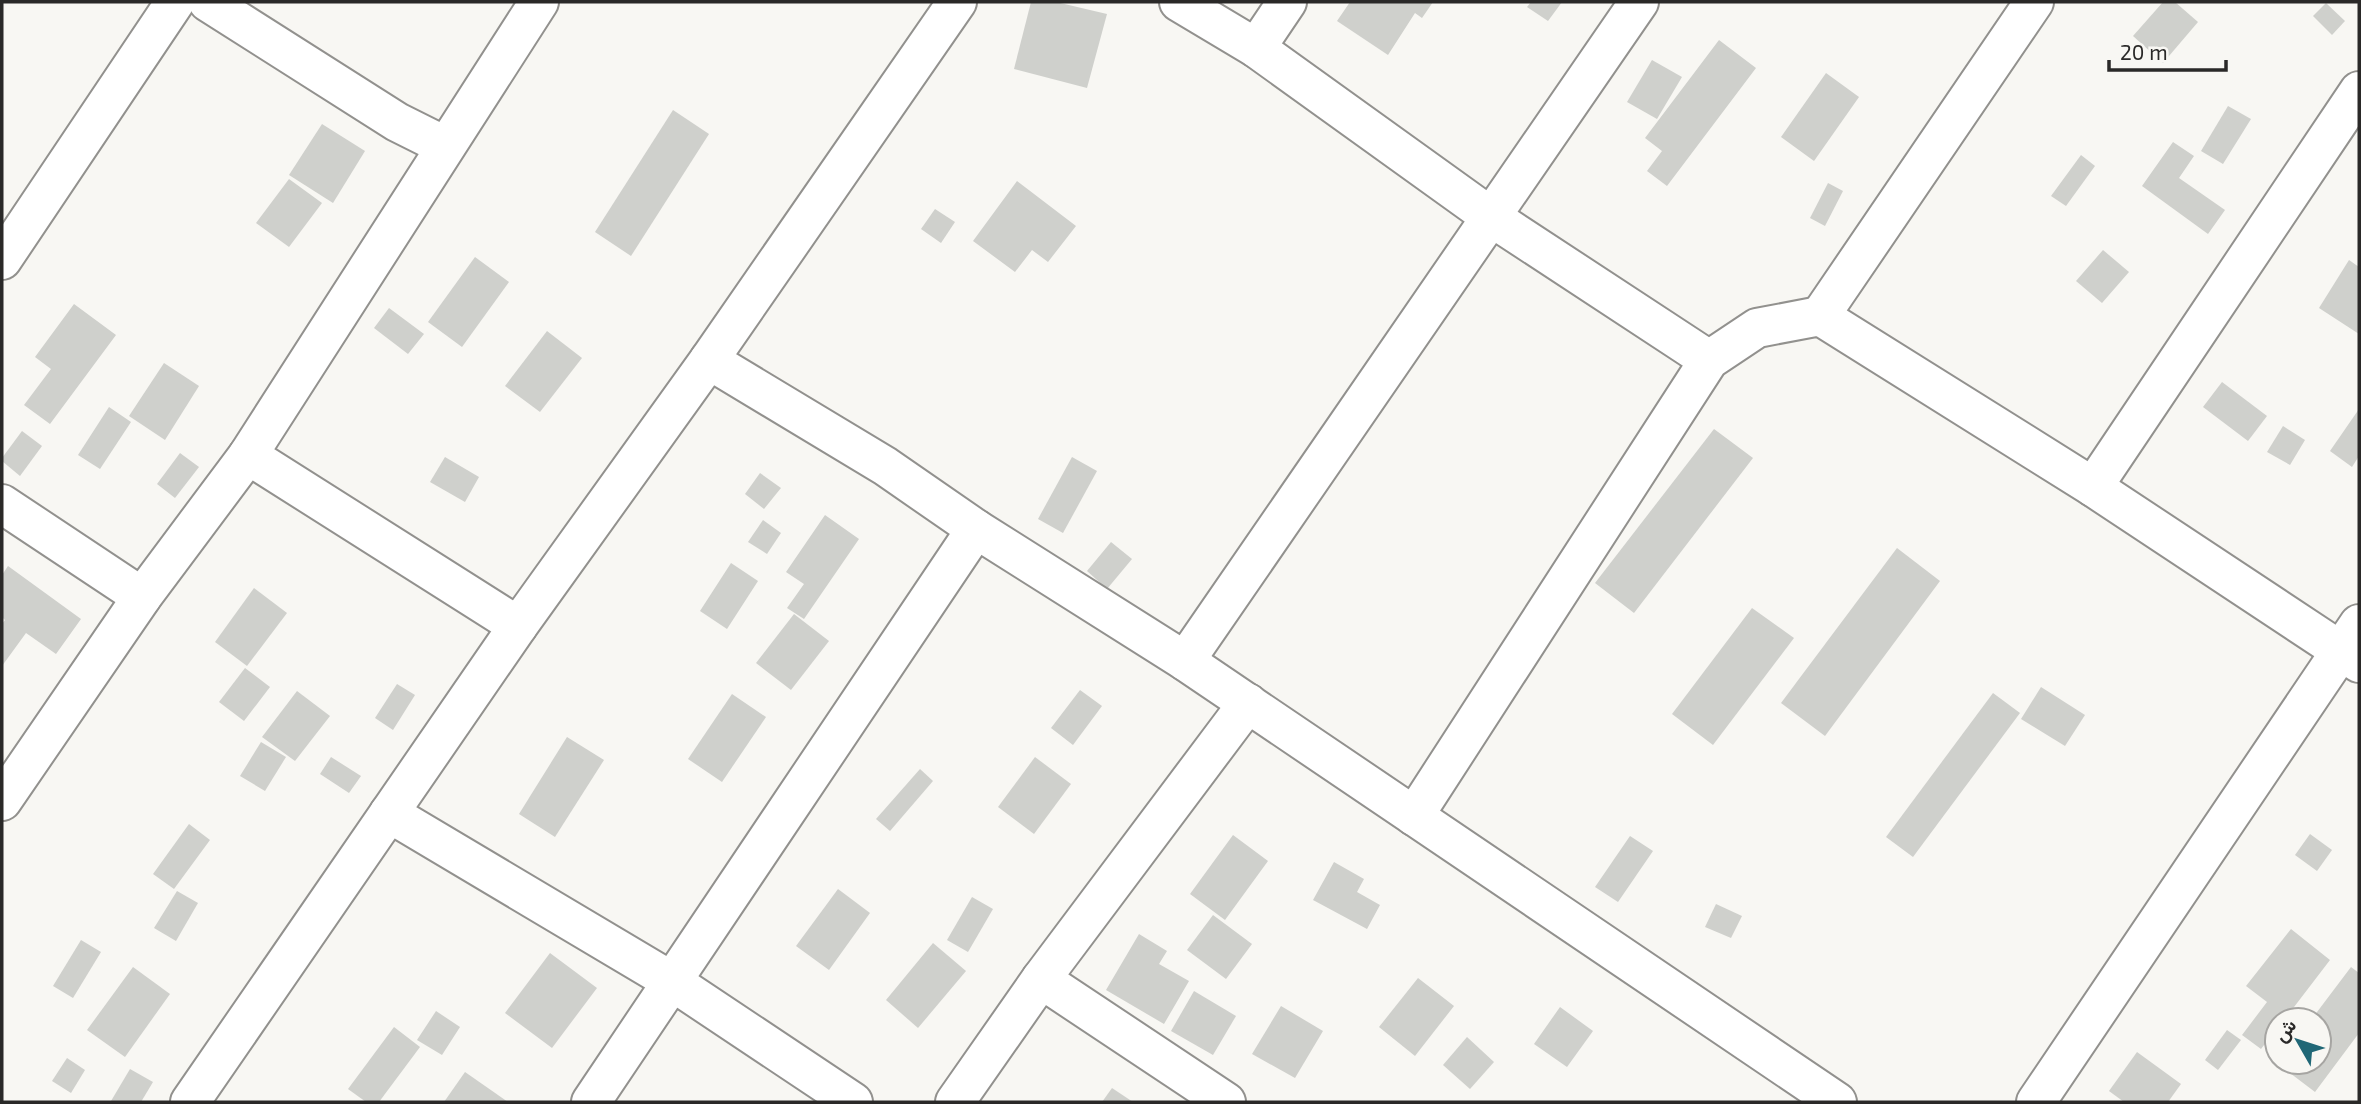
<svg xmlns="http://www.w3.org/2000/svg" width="2361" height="1104" font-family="'Exo 2',Vazirmatn,sans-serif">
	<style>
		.building { fill: #cfd0cc }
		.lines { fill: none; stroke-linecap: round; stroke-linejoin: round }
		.street-casing { stroke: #92918e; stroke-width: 42 }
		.street { stroke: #fff; stroke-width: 38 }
	</style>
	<rect width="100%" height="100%" fill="#f8f7f3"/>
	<g class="building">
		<path d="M 1031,2 L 1056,2 L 1107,14 L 1087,88 L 1014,69 Z"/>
		<path d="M 1350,2 L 1433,2 L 1422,18 L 1415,13 L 1388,55 L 1337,21 Z"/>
		<path d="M 1531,2 L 1562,2 L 1548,21 L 1527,7 Z"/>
		<path d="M 2163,2 L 2175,2 L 2198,22 L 2163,63 L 2133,36 Z"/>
		<path d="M 2326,3 L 2345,21 L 2332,35 L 2313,16 Z"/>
		<path d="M 1719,40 L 1756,68 L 1667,186 L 1647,171 L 1662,151 L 1645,138 Z"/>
		<path d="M 1652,60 L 1682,77 L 1657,119 L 1627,102 Z"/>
		<path d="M 1826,73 L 1859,97 L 1814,161 L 1781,137 Z"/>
		<path d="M 2228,106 L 2251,119 L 2223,164 L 2201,151 Z"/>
		<path d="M 673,110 L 709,134 L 631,256 L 595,232 Z"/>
		<path d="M 322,124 L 365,151 L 333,203 L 289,175 Z"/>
		<path d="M 2173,142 L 2194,156 L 2179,178 L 2225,210 L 2208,234 L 2142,186 Z"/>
		<path d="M 2081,155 L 2095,166 L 2066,206 L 2051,196 Z"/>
		<path d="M 289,179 L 322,203 L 289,247 L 256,223 Z"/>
		<path d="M 1017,181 L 1076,226 L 1048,262 L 1032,250 L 1015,272 L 973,241 Z"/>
		<path d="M 1828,183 L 1843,191 L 1825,226 L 1810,218 Z"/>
		<path d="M 935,209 L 955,222 L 941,243 L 921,229 Z"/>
		<path d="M 2103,250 L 2129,272 L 2102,303 L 2076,281 Z"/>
		<path d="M 475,257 L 509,282 L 462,347 L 428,322 Z"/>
		<path d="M 2349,260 L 2359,267 L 2359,334 L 2319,308 Z"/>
		<path d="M 74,304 L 116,335 L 50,424 L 24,405 L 51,369 L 35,357 Z"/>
		<path d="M 389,308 L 424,334 L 408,354 L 374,328 Z"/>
		<path d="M 547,331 L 582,358 L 540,412 L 505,386 Z"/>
		<path d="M 164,363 L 199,386 L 165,440 L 129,416 Z"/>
		<path d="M 2222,382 L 2267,416 L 2248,441 L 2203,407 Z"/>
		<path d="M 109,407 L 131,422 L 100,469 L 78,455 Z"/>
		<path d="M 2359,409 L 2359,456 L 2352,467 L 2330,451 Z"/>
		<path d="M 2283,426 L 2305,440 L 2290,465 L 2267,452 Z"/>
		<path d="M 1714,429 L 1753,458 L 1634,613 L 1595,583 Z"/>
		<path d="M 22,431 L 42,446 L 20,476 L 2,461 L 2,458 Z"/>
		<path d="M 180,453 L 199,467 L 175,498 L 157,484 Z"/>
		<path d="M 445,457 L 479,477 L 465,502 L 430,482 Z"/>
		<path d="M 1072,457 L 1097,471 L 1063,533 L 1038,519 Z"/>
		<path d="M 760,473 L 781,488 L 764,509 L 745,494 Z"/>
		<path d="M 825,515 L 859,539 L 804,619 L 787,608 L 804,584 L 786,572 Z"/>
		<path d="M 763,520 L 781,533 L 767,554 L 748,542 Z"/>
		<path d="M 1111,542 L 1132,559 L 1107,589 L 1087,571 Z"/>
		<path d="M 1897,548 L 1940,581 L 1825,736 L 1781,703 Z"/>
		<path d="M 731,563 L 758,581 L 727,629 L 700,611 Z"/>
		<path d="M 8,566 L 81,619 L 56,654 L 26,633 L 2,666 L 2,624 L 5,620 L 2,617 L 2,575 Z"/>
		<path d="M 254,588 L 287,613 L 247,666 L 215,642 Z"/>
		<path d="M 1752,608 L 1794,638 L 1713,745 L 1672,714 Z"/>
		<path d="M 794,614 L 829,641 L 791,690 L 756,663 Z"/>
		<path d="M 245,668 L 270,687 L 244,721 L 219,702 Z"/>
		<path d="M 397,684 L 415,695 L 393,730 L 375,718 Z"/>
		<path d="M 2041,687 L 2085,715 L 2065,746 L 2021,719 Z"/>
		<path d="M 1080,690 L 1102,706 L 1073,745 L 1051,728 Z"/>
		<path d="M 297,691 L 330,716 L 295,761 L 262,737 Z"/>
		<path d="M 1993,693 L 2020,713 L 1913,857 L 1886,837 Z"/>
		<path d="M 732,694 L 766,717 L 722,782 L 688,759 Z"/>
		<path d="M 567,737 L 604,760 L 555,837 L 519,814 Z"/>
		<path d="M 261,742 L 286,757 L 265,791 L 240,776 Z"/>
		<path d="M 331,757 L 361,776 L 349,793 L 320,774 Z"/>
		<path d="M 1035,757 L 1071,784 L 1034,834 L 998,807 Z"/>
		<path d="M 920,769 L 933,781 L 890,831 L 876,819 Z"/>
		<path d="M 189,824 L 210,840 L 174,889 L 153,874 Z"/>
		<path d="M 2310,834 L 2332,850 L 2317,871 L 2295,855 Z"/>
		<path d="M 1233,835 L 1268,861 L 1225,920 L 1190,894 Z"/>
		<path d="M 1630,836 L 1653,851 L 1618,902 L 1595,887 Z"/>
		<path d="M 1334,862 L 1364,879 L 1357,892 L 1380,905 L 1367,929 L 1313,900 Z"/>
		<path d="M 838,889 L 870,913 L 829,970 L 796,946 Z"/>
		<path d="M 177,891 L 198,903 L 176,941 L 154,928 Z"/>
		<path d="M 972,897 L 993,909 L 968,952 L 947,940 Z"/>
		<path d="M 1716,904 L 1742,916 L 1731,938 L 1705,927 Z"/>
		<path d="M 1213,915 L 1252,944 L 1226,979 L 1187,950 Z"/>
		<path d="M 2291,929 L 2330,960 L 2284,1020 L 2277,1020 L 2277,1028 L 2261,1049 L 2242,1035 L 2267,1002 L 2246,986 Z"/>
		<path d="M 1139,934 L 1167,951 L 1159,964 L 1189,981 L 1164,1024 L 1106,990 Z"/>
		<path d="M 81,940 L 101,952 L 73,998 L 53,986 Z"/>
		<path d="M 933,943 L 966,971 L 918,1028 L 886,1000 Z"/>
		<path d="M 550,953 L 597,988 L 552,1048 L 505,1013 Z"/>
		<path d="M 133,967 L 170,994 L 125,1057 L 87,1030 Z"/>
		<path d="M 2351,967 L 2359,973 L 2359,1033 L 2315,1092 L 2278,1064 L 2279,1062 L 2319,1062 L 2319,1020 L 2311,1020 Z"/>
		<path d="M 1418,978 L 1454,1006 L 1415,1056 L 1379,1027 Z"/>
		<path d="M 1194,991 L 1236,1016 L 1213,1055 L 1171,1031 Z"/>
		<path d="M 1281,1006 L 1323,1031 L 1295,1078 L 1252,1054 Z"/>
		<path d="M 1560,1007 L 1593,1031 L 1567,1067 L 1534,1044 Z"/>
		<path d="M 436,1011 L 460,1027 L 442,1055 L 417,1040 Z"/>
		<path d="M 394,1027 L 420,1047 L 379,1102 L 366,1102 L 348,1089 Z"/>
		<path d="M 2227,1030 L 2241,1040 L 2218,1070 L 2205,1060 Z"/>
		<path d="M 1467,1037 L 1494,1062 L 1470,1089 L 1443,1065 Z"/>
		<path d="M 2137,1052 L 2181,1084 L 2168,1102 L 2124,1102 L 2109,1091 Z"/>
		<path d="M 67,1058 L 85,1070 L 71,1093 L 52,1081 Z"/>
		<path d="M 130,1069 L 153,1082 L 141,1102 L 113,1102 L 111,1101 Z"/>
		<path d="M 465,1072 L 508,1102 L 444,1102 Z"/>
		<path d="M 1112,1088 L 1133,1102 L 1102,1102 Z"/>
	</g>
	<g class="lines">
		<g class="street-casing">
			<g id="street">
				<path d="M 208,2 L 397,122 L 445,146"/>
				<path d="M 1179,2 L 1256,48 L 1491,217 L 1709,360"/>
				<path d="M 1256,48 L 1287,2"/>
				<path d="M 2,260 L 175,2"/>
				<path d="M 1820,316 L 2034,2"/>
				<path d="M 709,360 L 885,466 L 976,529 L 1185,661 L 1837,1102"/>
				<path d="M 248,455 L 518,626"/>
				<path d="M 2093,487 L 2359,91"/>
				<path d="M 2,504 L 142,597"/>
				<path d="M 1185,661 L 1639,2"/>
				<path d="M 2,801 L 142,597 L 248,455 L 539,2"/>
				<path d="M 389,813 L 673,982 L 853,1102"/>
				<path d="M 1414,816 L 1709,360 L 1757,328 L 1820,316 L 2093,487 L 2359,663"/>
				<path d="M 1041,979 L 1226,1102"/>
				<path d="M 190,1102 L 518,626 L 709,360 L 957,2"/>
				<path d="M 591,1102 L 976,529"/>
				<path d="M 955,1102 L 1041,979 L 1248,703"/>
				<path d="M 2036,1102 L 2359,624"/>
			</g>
		</g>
		<use href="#street" class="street"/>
	</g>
	<rect width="2361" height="1104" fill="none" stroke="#2a2928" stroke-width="7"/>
	<g transform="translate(2298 1041) rotate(309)"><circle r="33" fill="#f8f7f3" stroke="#a6a5a2" stroke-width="2"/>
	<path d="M0-5L12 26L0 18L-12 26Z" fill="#206776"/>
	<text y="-10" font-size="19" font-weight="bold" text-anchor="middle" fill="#2a2928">ش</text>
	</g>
	<path d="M2109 60v10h117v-10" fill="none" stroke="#2a2928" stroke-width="3.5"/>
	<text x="2120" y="60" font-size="21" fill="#2a2928" stroke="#f8f7f3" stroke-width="5" paint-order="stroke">20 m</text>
</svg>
